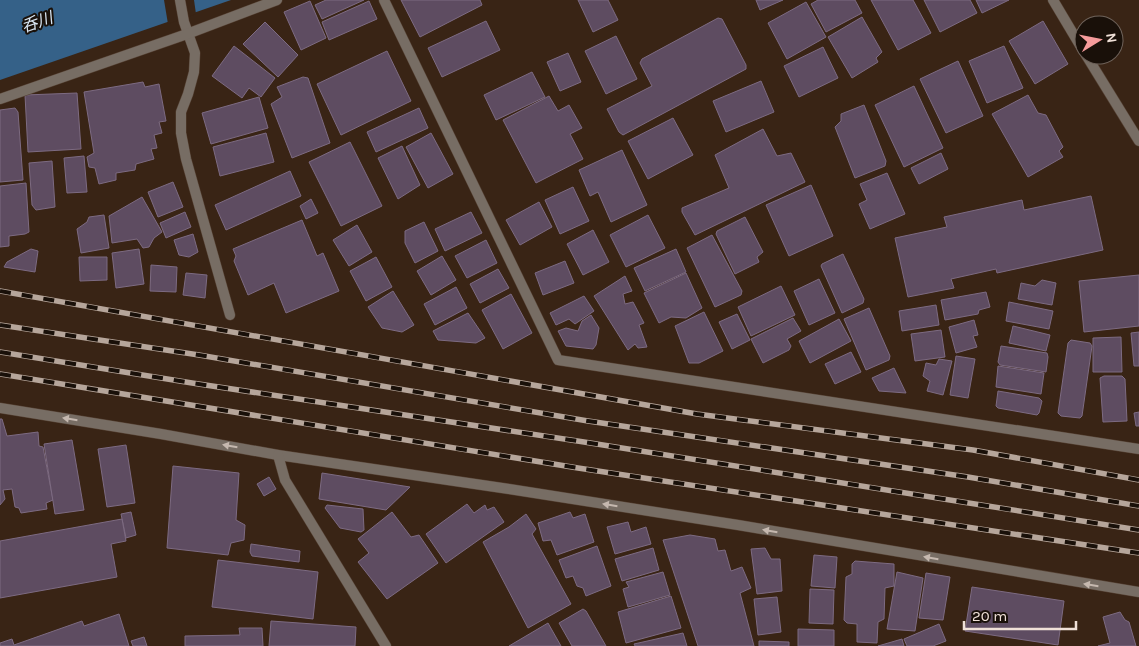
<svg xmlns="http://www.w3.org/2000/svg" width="1139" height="646" font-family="Karla,'Noto Sans JP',sans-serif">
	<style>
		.water { fill: #356188 }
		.pier { fill: #392415 }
		.building { fill: #5e4c61; stroke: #7d6b82 }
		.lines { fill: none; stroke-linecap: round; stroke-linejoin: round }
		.minor-casing { stroke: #564234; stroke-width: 11 }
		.minor { stroke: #776d64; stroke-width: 10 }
		.rail-casing { stroke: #b6a69b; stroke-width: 5.5 }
		.rail { stroke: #191009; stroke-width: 4; stroke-dasharray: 11; stroke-linecap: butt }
		.oneway { fill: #c5b8af }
		.labels { text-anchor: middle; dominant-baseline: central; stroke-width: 4; stroke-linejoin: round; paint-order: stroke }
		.water-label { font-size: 16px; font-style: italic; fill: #d8e5f2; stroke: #191009 }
	</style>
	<rect width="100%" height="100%" fill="#392415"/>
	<path class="water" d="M 0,0 L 231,0 L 0,80 Z"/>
	<path class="pier" d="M 164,0 L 194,0 L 196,14 L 168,24 Z"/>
	<g class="building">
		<path d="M 326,0 L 364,0 L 322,19 L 315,5 Z"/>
		<path d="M 401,0 L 480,0 L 482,5 L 420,37 Z"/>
		<path d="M 578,0 L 608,0 L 618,20 L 593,32 Z"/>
		<path d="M 756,0 L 783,0 L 760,10 Z"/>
		<path d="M 818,0 L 855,0 L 862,13 L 826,32 L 811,4 Z"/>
		<path d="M 871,0 L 913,0 L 931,33 L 898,50 Z"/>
		<path d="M 924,0 L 970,0 L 977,13 L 940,32 Z"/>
		<path d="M 976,0 L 1009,0 L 982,13 Z"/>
		<path d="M 310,1 L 326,38 L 301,50 L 284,12 Z"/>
		<path d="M 369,1 L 377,19 L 329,40 L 322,22 Z"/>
		<path d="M 806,2 L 826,37 L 787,59 L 768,23 Z"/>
		<path d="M 862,17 L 882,52 L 876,58 L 878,62 L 852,78 L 828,37 Z"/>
		<path d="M 718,18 L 722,19 L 746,65 L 746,69 L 623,135 L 619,132 L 607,109 L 652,86 L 640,63 L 642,59 Z"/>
		<path d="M 486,21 L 500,50 L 442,77 L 428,48 Z"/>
		<path d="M 1043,21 L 1068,64 L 1035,84 L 1009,41 Z"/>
		<path d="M 265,22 L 298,55 L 278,77 L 243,44 Z"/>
		<path d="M 616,36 L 637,79 L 606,94 L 585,51 Z"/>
		<path d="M 234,46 L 275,78 L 261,97 L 249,88 L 242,98 L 212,76 Z"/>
		<path d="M 1004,46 L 1023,88 L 987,103 L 969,61 Z"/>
		<path d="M 823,47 L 838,78 L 799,97 L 784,66 Z"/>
		<path d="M 387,51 L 411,101 L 341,135 L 317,84 Z"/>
		<path d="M 568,53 L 581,82 L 560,91 L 547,62 Z"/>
		<path d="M 958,61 L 983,116 L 946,133 L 920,79 Z"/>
		<path d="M 532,72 L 545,97 L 496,120 L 484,95 Z"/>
		<path d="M 303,77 L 308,78 L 330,143 L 292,158 L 271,104 L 282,97 L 277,87 Z"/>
		<path d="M 761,81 L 774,112 L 726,132 L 713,101 Z"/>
		<path d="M 143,82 L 145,87 L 159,84 L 166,121 L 159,122 L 162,133 L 154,135 L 157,148 L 151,149 L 154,159 L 136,164 L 135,170 L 116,173 L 116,180 L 99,184 L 95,168 L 89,167 L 87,157 L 94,153 L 84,92 Z"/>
		<path d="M 914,86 L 943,148 L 904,167 L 875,105 Z"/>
		<path d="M 77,93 L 81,149 L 28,152 L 25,95 Z"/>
		<path d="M 1028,95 L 1038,113 L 1046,115 L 1063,147 L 1059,151 L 1063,157 L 1028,177 L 992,114 Z"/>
		<path d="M 549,96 L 558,111 L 569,105 L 582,128 L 570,134 L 583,159 L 536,183 L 503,120 Z"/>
		<path d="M 259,97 L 268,128 L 211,144 L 202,113 Z"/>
		<path d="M 864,105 L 886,161 L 885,166 L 855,178 L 835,127 L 841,121 L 841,114 Z"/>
		<path d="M 15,108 L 18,112 L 23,180 L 0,182 L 0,110 Z"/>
		<path d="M 419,108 L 428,128 L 376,152 L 367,132 Z"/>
		<path d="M 673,118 L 693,155 L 648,179 L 628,141 Z"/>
		<path d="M 763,129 L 777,156 L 791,153 L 805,182 L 695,235 L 682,212 L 682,208 L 729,188 L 715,155 Z"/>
		<path d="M 266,133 L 274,162 L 220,176 L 213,147 Z"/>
		<path d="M 431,133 L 453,174 L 428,188 L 406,147 Z"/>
		<path d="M 350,142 L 382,206 L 341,226 L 309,162 Z"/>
		<path d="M 402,146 L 420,185 L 398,199 L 378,158 Z"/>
		<path d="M 622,150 L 647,205 L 611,222 L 598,192 L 590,196 L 579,170 Z"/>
		<path d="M 941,153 L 948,169 L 919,184 L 911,168 Z"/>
		<path d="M 84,156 L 87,192 L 67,193 L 64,158 Z"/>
		<path d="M 52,161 L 55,207 L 36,210 L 32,205 L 29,163 Z"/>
		<path d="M 290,171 L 301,196 L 226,230 L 215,205 Z"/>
		<path d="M 887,173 L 905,214 L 870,229 L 859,204 L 867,200 L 860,184 Z"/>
		<path d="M 173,182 L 183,207 L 158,217 L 148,192 Z"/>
		<path d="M 26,183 L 29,232 L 25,234 L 9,236 L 9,246 L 0,247 L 0,186 Z"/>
		<path d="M 811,185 L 833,236 L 789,256 L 766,205 Z"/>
		<path d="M 573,187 L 589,221 L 560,234 L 545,200 Z"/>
		<path d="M 1091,196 L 1103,250 L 997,273 L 996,269 L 951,279 L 954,288 L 908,297 L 895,238 L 947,227 L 944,217 L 1022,200 L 1024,210 Z"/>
		<path d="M 142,197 L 162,232 L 154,238 L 149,247 L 143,248 L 137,239 L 112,243 L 109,216 Z"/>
		<path d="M 311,199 L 318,213 L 306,219 L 300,206 Z"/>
		<path d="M 539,202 L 552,227 L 520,245 L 506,220 Z"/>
		<path d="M 185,212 L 191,227 L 166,238 L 160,223 Z"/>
		<path d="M 471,212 L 482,233 L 445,251 L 435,229 Z"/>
		<path d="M 104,215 L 109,248 L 81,253 L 77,229 L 87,222 L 89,217 Z"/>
		<path d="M 648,215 L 665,248 L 626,267 L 610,235 Z"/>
		<path d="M 745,217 L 763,252 L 757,257 L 759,262 L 735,274 L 716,234 L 717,231 Z"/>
		<path d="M 302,220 L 317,256 L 323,253 L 339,291 L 286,313 L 274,283 L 248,295 L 234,261 L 236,256 L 233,249 Z"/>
		<path d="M 424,222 L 438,251 L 415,263 L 405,243 L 405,231 Z"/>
		<path d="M 357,225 L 372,252 L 349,266 L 333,240 Z"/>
		<path d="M 593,230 L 609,262 L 583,275 L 567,244 Z"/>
		<path d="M 193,234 L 198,252 L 189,257 L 179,255 L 174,240 Z"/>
		<path d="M 712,235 L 742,291 L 741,295 L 715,307 L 687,248 Z"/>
		<path d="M 486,240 L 497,263 L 467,278 L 455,256 Z"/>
		<path d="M 31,249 L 38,251 L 35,272 L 4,267 L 7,262 Z"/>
		<path d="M 139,249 L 144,284 L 116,288 L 112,253 Z"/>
		<path d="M 676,249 L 686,272 L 645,291 L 634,268 Z"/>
		<path d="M 843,254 L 864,299 L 863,303 L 842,313 L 821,266 L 822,264 Z"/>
		<path d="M 442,256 L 456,280 L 431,295 L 417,271 Z"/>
		<path d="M 79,257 L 107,257 L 107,280 L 80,281 Z"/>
		<path d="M 376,257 L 392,287 L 366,301 L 350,271 Z"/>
		<path d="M 565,261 L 574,283 L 543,295 L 535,273 Z"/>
		<path d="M 151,265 L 177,267 L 176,292 L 150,291 Z"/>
		<path d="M 498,269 L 509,288 L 480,303 L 470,284 Z"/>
		<path d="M 186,273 L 207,275 L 205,298 L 183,295 Z"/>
		<path d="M 686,273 L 702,308 L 686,318 L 671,317 L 659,323 L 644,293 Z"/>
		<path d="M 1139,275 L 1139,326 L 1084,332 L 1079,281 Z"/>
		<path d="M 625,276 L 632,291 L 623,294 L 625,304 L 633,302 L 644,323 L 639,325 L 647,347 L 638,348 L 635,344 L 628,350 L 594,296 Z"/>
		<path d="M 819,279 L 835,313 L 809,325 L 794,291 Z"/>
		<path d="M 1042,280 L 1056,283 L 1052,305 L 1018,299 L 1021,283 L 1035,286 Z"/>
		<path d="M 781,286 L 795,315 L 751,336 L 738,307 Z"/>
		<path d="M 456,287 L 467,308 L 435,325 L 424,304 Z"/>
		<path d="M 393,291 L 414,325 L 402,332 L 382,328 L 368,307 Z"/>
		<path d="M 986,292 L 990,307 L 979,310 L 978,314 L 945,320 L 941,300 Z"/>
		<path d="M 511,294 L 532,333 L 503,349 L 482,310 Z"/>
		<path d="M 584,296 L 594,311 L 575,324 L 569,319 L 556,325 L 550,313 Z"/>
		<path d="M 1009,302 L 1053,311 L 1049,329 L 1006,321 Z"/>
		<path d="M 936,305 L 939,325 L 902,331 L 899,311 Z"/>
		<path d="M 869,308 L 890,356 L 889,360 L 866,370 L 844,319 Z"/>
		<path d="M 704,312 L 723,351 L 699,363 L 689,363 L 675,326 Z"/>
		<path d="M 468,313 L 485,338 L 476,343 L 438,340 L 433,331 Z"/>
		<path d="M 737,314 L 750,340 L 732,349 L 719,322 Z"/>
		<path d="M 591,315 L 599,328 L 596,345 L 593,349 L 566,346 L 558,331 L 566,328 L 578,331 L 582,321 Z"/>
		<path d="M 793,318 L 801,331 L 787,339 L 791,346 L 789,350 L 763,363 L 751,339 Z"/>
		<path d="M 839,319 L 851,341 L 810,363 L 799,341 Z"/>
		<path d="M 974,320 L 978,335 L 973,336 L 977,347 L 956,353 L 949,327 Z"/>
		<path d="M 1013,326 L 1050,335 L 1046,351 L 1009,343 Z"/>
		<path d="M 941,330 L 945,357 L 915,361 L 911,334 Z"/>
		<path d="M 1139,332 L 1139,366 L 1134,366 L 1131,333 Z"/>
		<path d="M 1121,337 L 1122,372 L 1093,372 L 1093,338 Z"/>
		<path d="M 1071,340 L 1090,343 L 1092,346 L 1082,416 L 1080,418 L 1061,416 L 1058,413 L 1068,343 Z"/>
		<path d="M 1001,346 L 1047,353 L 1048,357 L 1046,372 L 1000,365 L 998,362 Z"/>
		<path d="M 851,352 L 861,372 L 835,384 L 825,364 Z"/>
		<path d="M 956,356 L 975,359 L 968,398 L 950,395 Z"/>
		<path d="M 939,359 L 952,361 L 943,395 L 927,391 L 930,381 L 923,376 L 926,363 L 936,365 Z"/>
		<path d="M 998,366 L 1044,373 L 1041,394 L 996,387 Z"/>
		<path d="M 894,368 L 906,393 L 879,391 L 872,378 Z"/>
		<path d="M 1104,376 L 1122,376 L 1125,379 L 1127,421 L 1103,422 L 1100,378 Z"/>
		<path d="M 998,391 L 1039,398 L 1042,401 L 1039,413 L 1037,415 L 998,408 L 996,406 Z"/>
		<path d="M 1139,412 L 1139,426 L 1136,426 L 1134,413 Z"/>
		<path d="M 0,419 L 2,419 L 7,436 L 38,432 L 39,446 L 43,447 L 53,500 L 46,503 L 47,509 L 21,513 L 19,508 L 15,507 L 12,489 L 3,490 L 5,499 L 0,505 Z"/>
		<path d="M 72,440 L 84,510 L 55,514 L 44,444 Z"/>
		<path d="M 126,445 L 135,503 L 107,507 L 98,449 Z"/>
		<path d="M 173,466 L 239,473 L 236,520 L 245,525 L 244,540 L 231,543 L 228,555 L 167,548 Z"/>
		<path d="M 322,473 L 410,487 L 386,510 L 319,499 Z"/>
		<path d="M 269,477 L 276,489 L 264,496 L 257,484 Z"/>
		<path d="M 467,504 L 474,513 L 485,505 L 487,510 L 494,507 L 504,522 L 446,563 L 426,534 Z"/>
		<path d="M 327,505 L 363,509 L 364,530 L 361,532 L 340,528 L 325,508 Z"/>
		<path d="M 131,512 L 136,535 L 126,538 L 121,514 Z"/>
		<path d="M 392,512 L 411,537 L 419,535 L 438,563 L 387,599 L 358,562 L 369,553 L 358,539 Z"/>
		<path d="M 570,512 L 573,518 L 585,514 L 594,542 L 557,555 L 551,540 L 543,541 L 538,523 Z"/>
		<path d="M 526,514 L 536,529 L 532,534 L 571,604 L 528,628 L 483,542 L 509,527 Z"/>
		<path d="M 122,519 L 126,541 L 111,544 L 117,577 L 0,598 L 0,541 Z"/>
		<path d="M 628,522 L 631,532 L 646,527 L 651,544 L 615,554 L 607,527 Z"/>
		<path d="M 690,535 L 715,539 L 718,551 L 725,550 L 731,571 L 742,567 L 751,588 L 740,593 L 754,646 L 698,646 L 663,540 Z"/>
		<path d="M 251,544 L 300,551 L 299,562 L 252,556 L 250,552 Z"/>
		<path d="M 597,546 L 611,586 L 586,596 L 583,588 L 577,586 L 573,576 L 566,578 L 559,560 Z"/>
		<path d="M 653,548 L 659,570 L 622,581 L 615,559 Z"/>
		<path d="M 765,548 L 771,559 L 780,559 L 782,591 L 757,594 L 751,549 Z"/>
		<path d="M 814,555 L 837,557 L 835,588 L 811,586 Z"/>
		<path d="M 218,560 L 318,572 L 313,619 L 212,607 Z"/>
		<path d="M 855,561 L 894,564 L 894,586 L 885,588 L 884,619 L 878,622 L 877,643 L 857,642 L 857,624 L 847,623 L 844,620 L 846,577 L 852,574 L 852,564 Z"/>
		<path d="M 663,572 L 670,595 L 628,607 L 623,589 L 629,587 L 626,582 Z"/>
		<path d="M 897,572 L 923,578 L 915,631 L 887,629 Z"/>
		<path d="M 926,573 L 950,577 L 943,620 L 919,618 Z"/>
		<path d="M 972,587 L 1064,601 L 1058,645 L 965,631 Z"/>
		<path d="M 810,589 L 834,590 L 833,624 L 809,623 Z"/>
		<path d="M 671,596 L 681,628 L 626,643 L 618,612 Z"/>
		<path d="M 777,597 L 781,632 L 758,635 L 754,599 Z"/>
		<path d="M 583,609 L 586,611 L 606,646 L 572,646 L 559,623 Z"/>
		<path d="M 1120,612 L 1125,620 L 1129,622 L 1136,646 L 1098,646 L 1110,643 L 1103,617 Z"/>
		<path d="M 119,614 L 129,646 L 0,646 L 0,643 L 12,639 L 14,645 L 82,621 L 84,626 Z"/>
		<path d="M 271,621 L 356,627 L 355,646 L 269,646 Z"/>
		<path d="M 548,623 L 561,646 L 509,646 Z"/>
		<path d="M 939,624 L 946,641 L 933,646 L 907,646 L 904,639 Z"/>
		<path d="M 239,628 L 262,628 L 263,646 L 185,646 L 185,636 L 240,635 Z"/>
		<path d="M 798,629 L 834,630 L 834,646 L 798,646 Z"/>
		<path d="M 683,633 L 687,646 L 635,646 L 634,644 Z"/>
		<path d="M 144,637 L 147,646 L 133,646 L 131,641 Z"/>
		<path d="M 902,639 L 904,646 L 878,646 Z"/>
		<path d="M 759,641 L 789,642 L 789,646 L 759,646 Z"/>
	</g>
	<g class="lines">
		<g class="minor-casing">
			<g id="minor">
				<path d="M 180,0 L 184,22 L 195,53 L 194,72 L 188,94 L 181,112 L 181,133 L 186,159 L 230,315"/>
				<path d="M 384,0 L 558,360 L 1139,449"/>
				<path d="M 1053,0 L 1084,52"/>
				<path d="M 1086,55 L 1139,141"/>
				<path d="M 0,99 L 187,34 L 277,0"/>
				<path d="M 0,408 L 161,434 L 278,455 L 509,489 L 738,525 L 1139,592"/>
				<path d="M 278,455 L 285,480 L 386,646"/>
			</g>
		</g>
		<use href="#minor" class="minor"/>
		<g class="rail-casing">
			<g id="rail">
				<path d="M 0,291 L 697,414 L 973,450 L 1139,480"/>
				<path d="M 0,325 L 199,355 L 588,421 L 968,477 L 1139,506"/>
				<path d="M 0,352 L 192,383 L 584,442 L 1139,530"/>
				<path d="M 0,374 L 578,468 L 1139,553"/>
			</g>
		</g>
		<use href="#rail" class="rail"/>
	</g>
	<defs><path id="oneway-solid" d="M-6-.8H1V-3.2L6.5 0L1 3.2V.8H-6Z" transform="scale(1.25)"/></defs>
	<g class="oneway">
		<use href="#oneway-solid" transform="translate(70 419) rotate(-171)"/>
		<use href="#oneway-solid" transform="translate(230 446) rotate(-170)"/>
		<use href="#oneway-solid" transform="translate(610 505) rotate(-171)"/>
		<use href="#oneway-solid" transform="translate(770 531) rotate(-170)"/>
		<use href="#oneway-solid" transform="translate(931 558) rotate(-170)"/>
		<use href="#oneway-solid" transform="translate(1091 585) rotate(-171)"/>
	</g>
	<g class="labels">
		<g class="water-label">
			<text transform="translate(37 22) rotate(-19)">呑川</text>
		</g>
	</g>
	<g transform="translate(1099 40) rotate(80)"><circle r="24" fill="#191009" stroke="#6f635b"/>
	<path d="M0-4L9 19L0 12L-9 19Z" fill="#f59b9b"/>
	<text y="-8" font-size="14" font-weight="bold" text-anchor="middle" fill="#efe0d7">N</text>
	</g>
	<path d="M964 621v8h112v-8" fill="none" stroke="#efe0d7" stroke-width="2.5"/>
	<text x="972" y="621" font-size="15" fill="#efe0d7" stroke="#191009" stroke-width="4" paint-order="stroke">20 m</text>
</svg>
